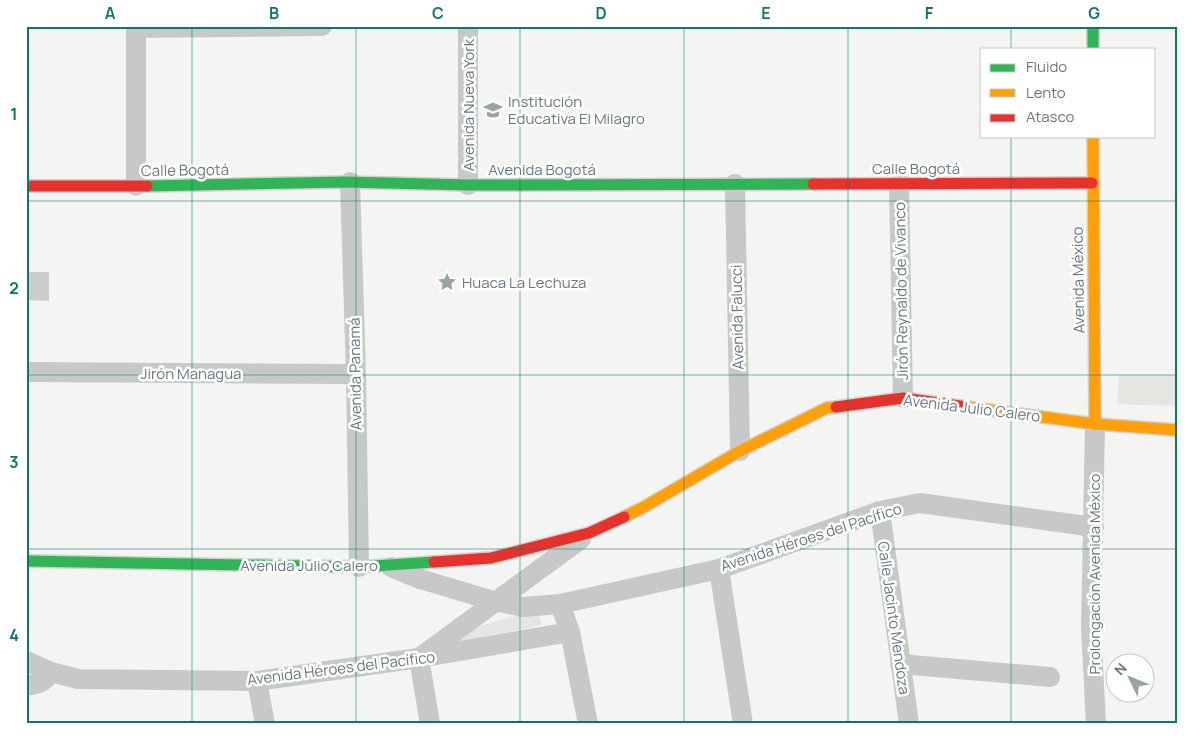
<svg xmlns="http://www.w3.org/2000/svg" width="1203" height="750" font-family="Manrope,sans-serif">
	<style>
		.green { fill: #e3e6e1 }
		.building { fill: #cbcccc }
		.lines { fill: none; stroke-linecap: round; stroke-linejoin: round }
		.fast-casing { stroke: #d0d1d1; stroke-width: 14 }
		.slow-casing { stroke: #d0d1d1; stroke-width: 14 }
		.jam-casing { stroke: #d0d1d1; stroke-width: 14 }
		.street { stroke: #c7c9c9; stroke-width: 20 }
		.fast { stroke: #30b455; stroke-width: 11 }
		.slow { stroke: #ff9f0a; stroke-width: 11 }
		.jam { stroke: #e5322d; stroke-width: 11 }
		.grid { fill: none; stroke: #0f766e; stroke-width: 1; stroke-opacity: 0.55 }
		.labels { text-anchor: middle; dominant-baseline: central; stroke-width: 5; stroke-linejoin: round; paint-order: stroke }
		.poi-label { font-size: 15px; fill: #677780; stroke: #fff; text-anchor: start }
		.street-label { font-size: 15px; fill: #677780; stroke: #fff }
		.neatline { fill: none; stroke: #0f766e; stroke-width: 2 }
		.grid-label { font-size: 16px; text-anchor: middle; font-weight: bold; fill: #0f766e }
	</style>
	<rect width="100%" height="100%" fill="#f4f4f3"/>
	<g class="green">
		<path d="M 1119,375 L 1177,375 L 1177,406 L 1117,404 Z"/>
		<path d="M 537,610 L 542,625 L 458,642 L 465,630 Z"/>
	</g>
	<path class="building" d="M 26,272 L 49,272 L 49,301 L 26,300 Z"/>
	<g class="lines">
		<g class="fast-casing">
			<g id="fast">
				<path d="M 1093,26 L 1093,49"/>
				<path d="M 147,186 L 345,182 L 468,185 L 813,184"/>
				<path d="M 26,561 L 359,567 L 434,562"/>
			</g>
		</g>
		<g class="slow-casing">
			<g id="slow">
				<path d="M 1093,136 L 1095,424"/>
				<path d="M 967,407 L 1095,424 L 1177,430"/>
				<path d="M 624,517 L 644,507 L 740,451 L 827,408 L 836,407"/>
			</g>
		</g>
		<g class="jam-casing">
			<g id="jam">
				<path d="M 813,184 L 1092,183"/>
				<path d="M 26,186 L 147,186"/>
				<path d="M 836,407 L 903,398 L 967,407"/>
				<path d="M 434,562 L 491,558 L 589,533 L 624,517"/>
			</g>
		</g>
		<g class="street">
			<path d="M 136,26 L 136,186"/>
			<path d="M 136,28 L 322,26"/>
			<path d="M 350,182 L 356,374 L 359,567"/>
			<path d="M 899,183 L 903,398"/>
			<path d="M 735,184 L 740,451"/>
			<path d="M 468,185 L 468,26"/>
			<path d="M 26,372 L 356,374"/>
			<path d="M 1095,424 L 1091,627 L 1096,724"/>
			<path d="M 880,511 L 909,724"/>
			<path d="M 391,567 L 420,579 L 494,601 L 523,607 L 560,604 L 719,569 L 880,511 L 920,503 L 1094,527"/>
			<path d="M 719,569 L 743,724"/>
			<path d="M 560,604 L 570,632 L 588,724"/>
			<path d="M 26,661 L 51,672 L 78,679 L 257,681 L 419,658 L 570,632"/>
			<path d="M 900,664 L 1050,677"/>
			<path d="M 257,681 L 265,724"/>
			<path d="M 26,686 C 38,684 45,682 51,672"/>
			<path d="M 430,724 L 419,658 L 581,539"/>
		</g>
		<use href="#fast" class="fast"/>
		<use href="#slow" class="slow"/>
		<use href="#jam" class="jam"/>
	</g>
	<path class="grid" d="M 192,26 L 192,724M 356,26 L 356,724M 520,26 L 520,724M 684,26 L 684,724M 848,26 L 848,724M 1011,26 L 1011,49M 1011,136 L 1011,724M 26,201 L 1177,201M 26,375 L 1177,375M 26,549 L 1177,549"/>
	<defs>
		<g id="school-bare" transform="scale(1.5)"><path d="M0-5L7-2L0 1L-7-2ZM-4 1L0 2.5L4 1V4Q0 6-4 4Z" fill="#98a3a8" stroke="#fff" stroke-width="2.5" paint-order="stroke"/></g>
		<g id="sight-bare" transform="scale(1.5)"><path d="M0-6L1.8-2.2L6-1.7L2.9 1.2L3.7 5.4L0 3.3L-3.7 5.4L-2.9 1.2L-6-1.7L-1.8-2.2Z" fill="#98a3a8" stroke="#fff" stroke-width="2.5" paint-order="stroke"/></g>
	</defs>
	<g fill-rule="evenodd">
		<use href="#school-bare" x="493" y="110"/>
		<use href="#sight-bare" x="447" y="282"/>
	</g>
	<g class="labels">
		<g class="poi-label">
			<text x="508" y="101">Institución<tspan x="508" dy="17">Educativa El Milagro</tspan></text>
			<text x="462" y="282">Huaca La Lechuza</text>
		</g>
		<g class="street-label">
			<text transform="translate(468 105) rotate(-90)">Avenida Nueva York</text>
			<text x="916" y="168">Calle Bogotá</text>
			<text x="542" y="169">Avenida Bogotá</text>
			<text transform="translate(185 170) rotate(-1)">Calle Bogotá</text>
			<text transform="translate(1078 280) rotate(-91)">Avenida México</text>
			<text transform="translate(901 291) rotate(-91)">Jirón Reynaldo de Vivanco</text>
			<text transform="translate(737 317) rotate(-91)">Avenida Falucci</text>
			<text x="191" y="373">Jirón Managua</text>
			<text transform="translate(355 374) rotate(-91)">Avenida Panamá</text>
			<text transform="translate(972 408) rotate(7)">Avenida Julio Calero</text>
			<text transform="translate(811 537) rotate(-18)">Avenida Héroes del Pacífico</text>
			<text x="309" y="565">Avenida Julio Calero</text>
			<text transform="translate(1094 574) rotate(-90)">Prolongación Avenida México</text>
			<text transform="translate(894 618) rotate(82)">Calle Jacinto Mendoza</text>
			<text transform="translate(341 668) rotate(-7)">Avenida Héroes del Pacífico</text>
		</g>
	</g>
	<rect width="1203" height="750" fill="none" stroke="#ffffff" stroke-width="55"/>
	<rect x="980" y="48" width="175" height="90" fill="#ffffff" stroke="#c2c9cc"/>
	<rect x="990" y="64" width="25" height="8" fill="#30b455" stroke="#c2c9cc"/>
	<text x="1026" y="72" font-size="15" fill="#677780">Fluido</text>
	<rect x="990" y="89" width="25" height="8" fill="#ff9f0a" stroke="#c2c9cc"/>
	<text x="1026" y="98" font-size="15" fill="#677780">Lento</text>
	<rect x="990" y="114" width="25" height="8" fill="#e5322d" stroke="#c2c9cc"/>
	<text x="1026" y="122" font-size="15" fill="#677780">Atasco</text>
	<g transform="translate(1130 678) rotate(313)"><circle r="24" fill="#ffffff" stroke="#c2c9cc"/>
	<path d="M0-4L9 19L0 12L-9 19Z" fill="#98a3a8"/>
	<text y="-8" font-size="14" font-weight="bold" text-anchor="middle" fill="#677780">N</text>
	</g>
	<rect x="28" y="28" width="1148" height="694" class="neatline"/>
	<g class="grid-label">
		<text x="110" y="19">A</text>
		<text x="274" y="19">B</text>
		<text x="438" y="19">C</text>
		<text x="601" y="19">D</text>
		<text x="766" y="19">E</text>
		<text x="929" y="19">F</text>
		<text x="1094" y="19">G</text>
		<text x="14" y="120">1</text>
		<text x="14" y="294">2</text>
		<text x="14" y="468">3</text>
		<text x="14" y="641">4</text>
	</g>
</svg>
